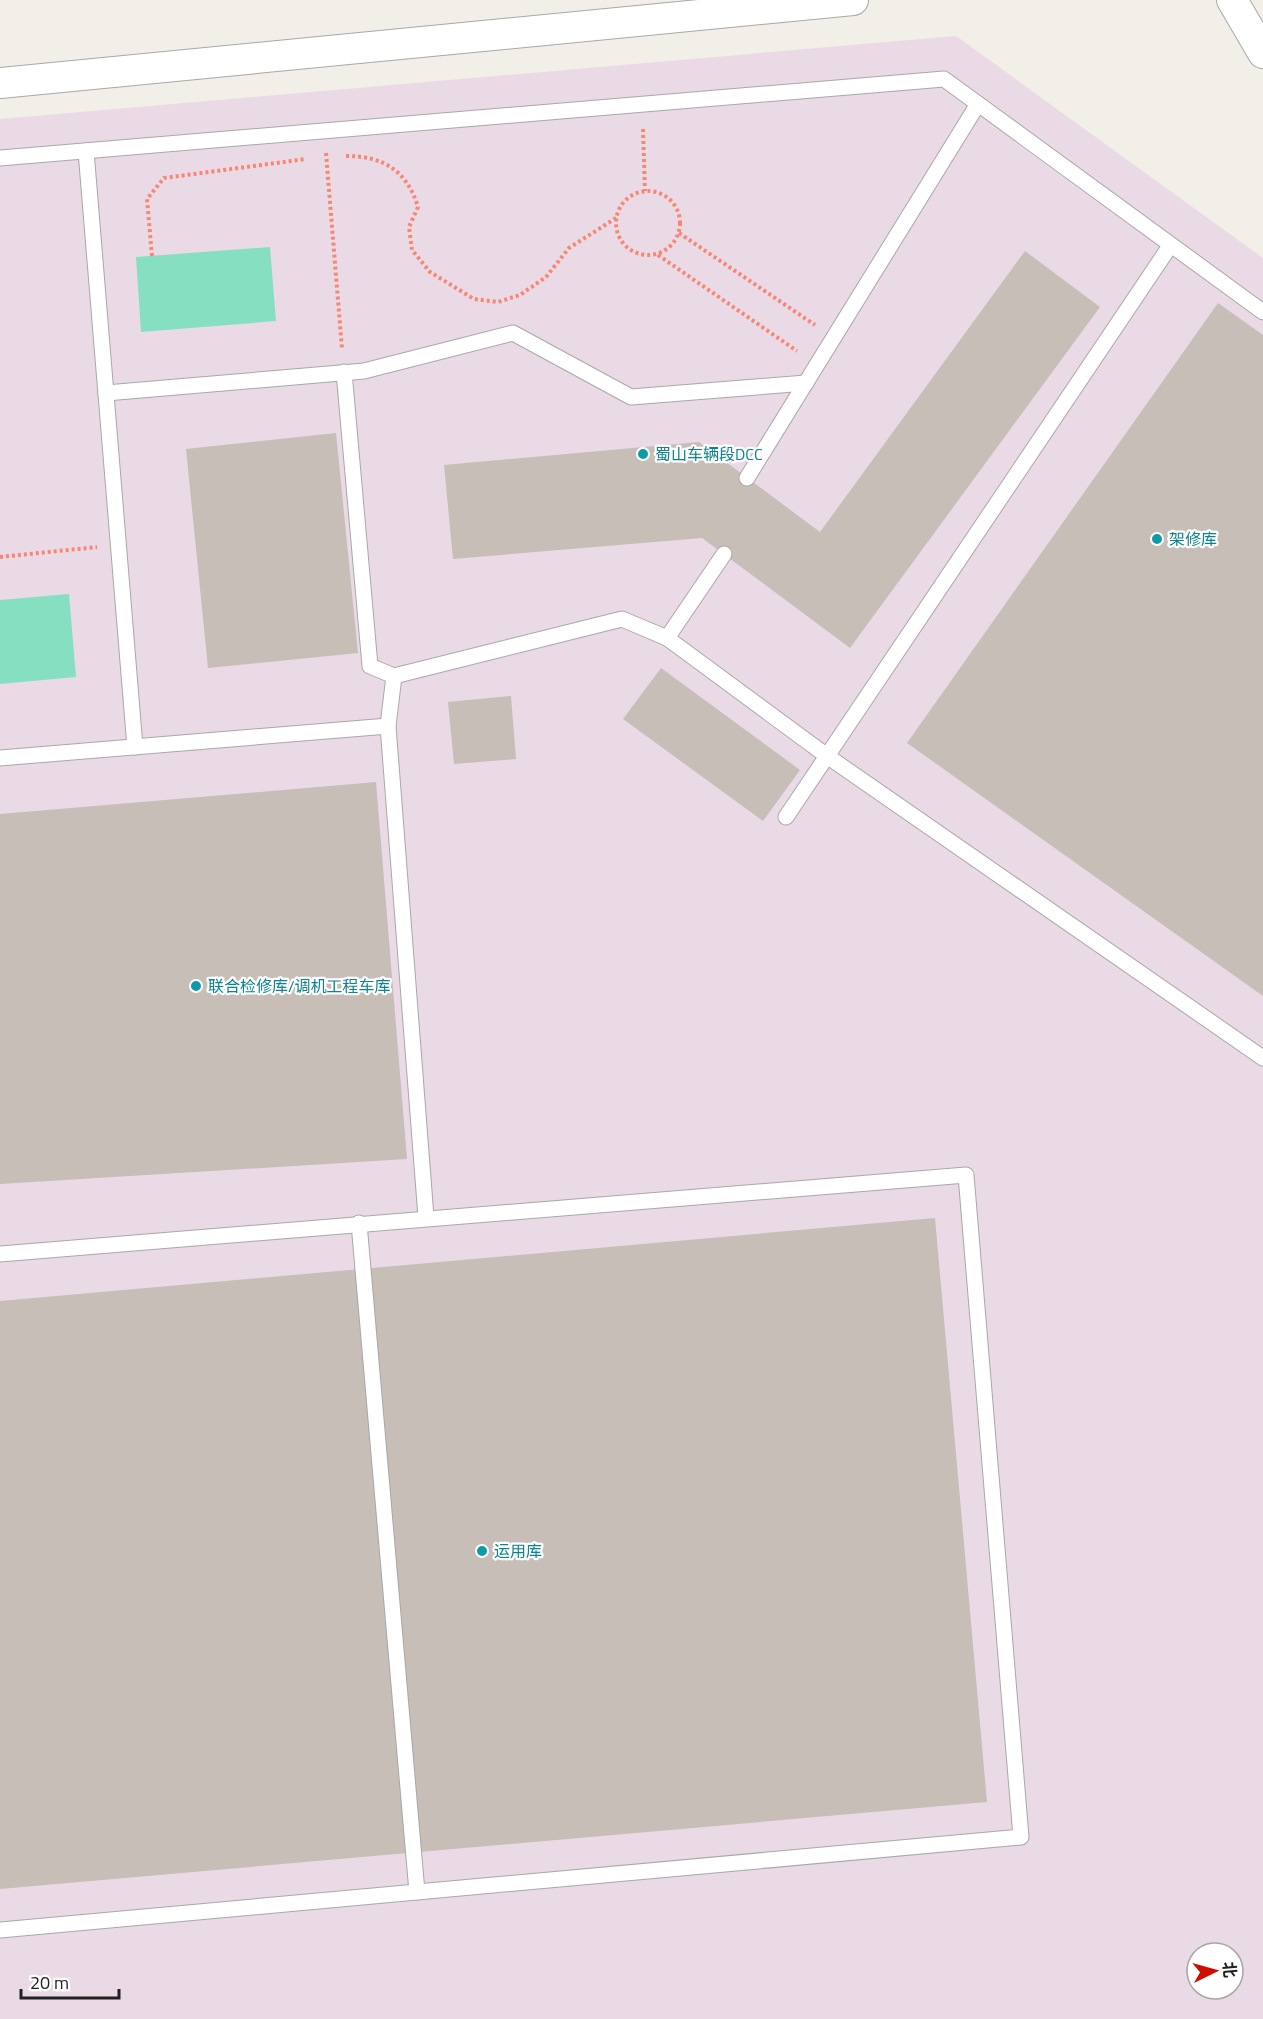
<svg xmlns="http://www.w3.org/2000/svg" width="1263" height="2019" font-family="'Titillium Web','Noto Sans SC',sans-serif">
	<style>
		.industrial { fill: #eadae6; fill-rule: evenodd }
		.pitch { fill: #87dfc1 }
		.building { fill: #c6beb7 }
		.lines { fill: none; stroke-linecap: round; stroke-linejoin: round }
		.service-casing { stroke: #a8a8a8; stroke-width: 17 }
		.minor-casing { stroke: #a8a8a8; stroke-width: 32 }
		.path { stroke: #f98672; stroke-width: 4; stroke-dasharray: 3 3; stroke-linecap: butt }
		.service { stroke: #fff; stroke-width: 15 }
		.minor { stroke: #fff; stroke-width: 30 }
		.culture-dot { fill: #0f9aa8; stroke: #fff; stroke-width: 2 }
		.labels { text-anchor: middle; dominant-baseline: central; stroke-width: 4.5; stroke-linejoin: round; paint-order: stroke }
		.culture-label { font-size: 16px; fill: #0d838f; stroke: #fff; text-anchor: start }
	</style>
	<rect width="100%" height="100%" fill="#f1efe8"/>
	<path class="industrial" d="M 956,36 L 1263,258 L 1263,2019 L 0,2019 L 0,119 ZM 1197,1953 L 1233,1953 L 1233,1989 L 1197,1989 Z"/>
	<g class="pitch">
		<path d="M 270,247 L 276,321 L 141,332 L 136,257 Z"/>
		<path d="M 69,594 L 76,677 L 0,684 L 0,600 Z"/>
	</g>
	<g class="building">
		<path d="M 1025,251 L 1100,307 L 850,648 L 702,538 L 453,559 L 444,465 L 699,442 L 820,532 Z"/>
		<path d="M 1218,303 L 1263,335 L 1263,996 L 907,743 Z"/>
		<path d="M 336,433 L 358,653 L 208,668 L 186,449 Z"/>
		<path d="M 661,668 L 800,770 L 763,821 L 623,719 Z"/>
		<path d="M 511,696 L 516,759 L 454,764 L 448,702 Z"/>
		<path d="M 376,782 L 407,1159 L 0,1184 L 0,814 Z"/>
		<path d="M 935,1218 L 987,1802 L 0,1889 L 0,1301 Z"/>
	</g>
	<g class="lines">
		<g class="service-casing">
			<g id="service">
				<path d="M 86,151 L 135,747"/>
				<path d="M 0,158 L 944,79 L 1263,312"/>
				<path d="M 344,372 L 370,666 L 394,676"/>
				<path d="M 106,393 L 364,371 L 513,333 L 631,397 L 806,383"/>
				<path d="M 747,478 L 978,104"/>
				<path d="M 667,638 L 724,554"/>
				<path d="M 0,758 L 388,726"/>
				<path d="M 786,817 L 827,756 L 1263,1058"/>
				<path d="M 426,1217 L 388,726 L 394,676 L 622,619 L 667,638 L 827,756 L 1170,246"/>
				<path d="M 359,1223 L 417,1892"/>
				<path d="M 0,1254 L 966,1175 L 1021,1837 L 0,1930"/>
			</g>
		</g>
		<g class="minor-casing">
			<g id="minor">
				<path d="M 1232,0 L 1263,53"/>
				<path d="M 0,83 L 853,0"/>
			</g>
		</g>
		<g class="path">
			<path d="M 643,129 L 645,191"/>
			<path d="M 326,153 L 342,349"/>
			<path d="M 346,156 C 384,156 407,171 418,207 L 409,227 L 412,250 L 430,272 L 474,299 L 498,302 L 520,295 L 546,277 L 569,248 L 616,218"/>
			<circle cx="648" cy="223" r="32"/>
			<path d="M 679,233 L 815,325"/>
			<path d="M 658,255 L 797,351"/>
			<path d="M 152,256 L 147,199 L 164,178 L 306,159"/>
			<path d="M 0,557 L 97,547"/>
		</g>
		<use href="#service" class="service"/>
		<use href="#minor" class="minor"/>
	</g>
	<g class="culture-dot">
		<circle cx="643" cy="454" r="6"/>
		<circle cx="1157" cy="539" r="6"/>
		<circle cx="196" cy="986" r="6"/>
		<circle cx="482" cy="1551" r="6"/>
	</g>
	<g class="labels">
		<g class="culture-label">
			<text x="655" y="454">蜀山车辆段DCC</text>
			<text x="1169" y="539">架修库</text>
			<text x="208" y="986">联合检修库/调机工程车库</text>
			<text x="494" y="1551">运用库</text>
		</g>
	</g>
	<g transform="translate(1215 1971) rotate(85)"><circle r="28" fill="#ffffff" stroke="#a6a6a6" stroke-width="1.5"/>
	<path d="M0-4.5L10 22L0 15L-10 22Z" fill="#d00c02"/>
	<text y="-9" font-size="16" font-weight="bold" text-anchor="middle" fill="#212121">北</text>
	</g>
	<path d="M21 1989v9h98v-9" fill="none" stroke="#212121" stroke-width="3"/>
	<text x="30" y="1989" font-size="18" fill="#212121" stroke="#ffffff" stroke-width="4.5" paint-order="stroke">20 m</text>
</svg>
